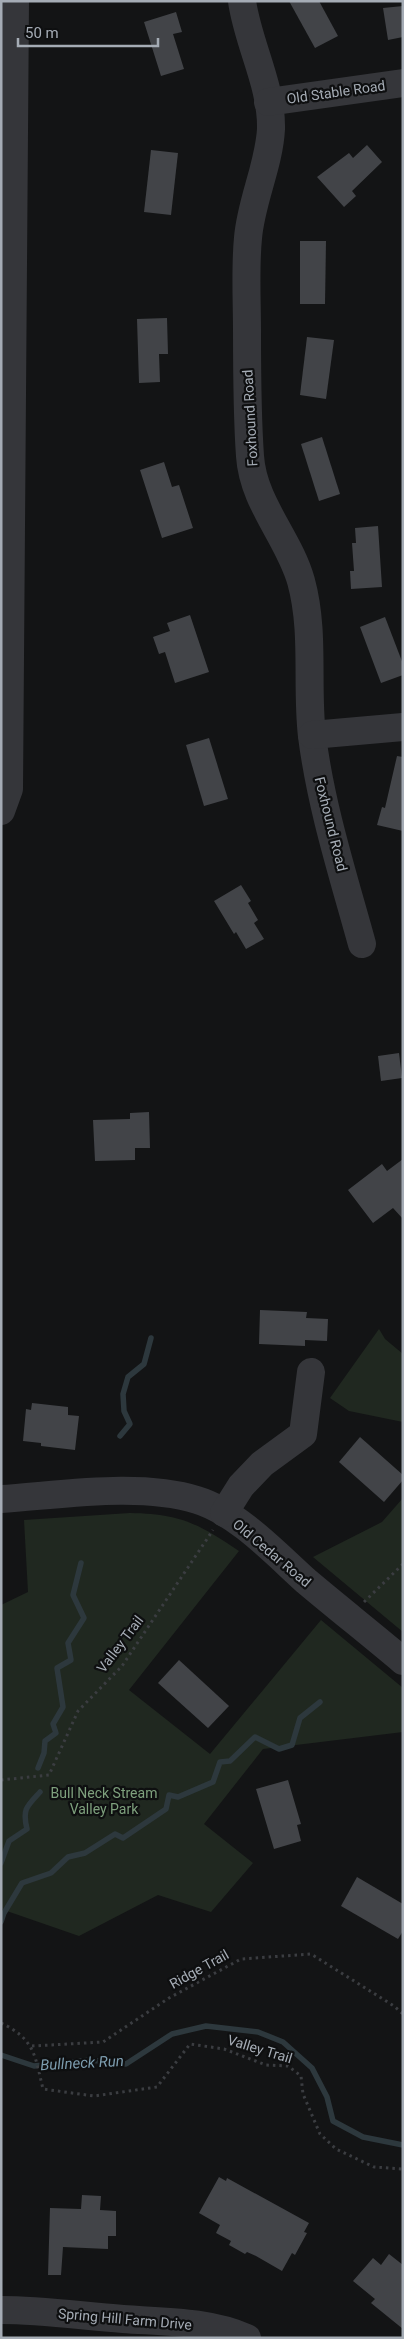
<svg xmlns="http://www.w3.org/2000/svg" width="404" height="2339" font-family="Roboto,sans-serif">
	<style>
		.green { fill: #202820 }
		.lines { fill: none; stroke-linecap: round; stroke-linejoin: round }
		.stream { stroke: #2d383d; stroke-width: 5.5 }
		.building { fill: #424448 }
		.path { stroke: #3b3d41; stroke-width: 3; stroke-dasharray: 2.5 4; stroke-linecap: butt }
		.minor { stroke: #35363a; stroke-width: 28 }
		.labels { text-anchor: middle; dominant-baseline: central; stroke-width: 4.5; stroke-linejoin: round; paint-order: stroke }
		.street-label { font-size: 14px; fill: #a5acb5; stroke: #0e0f10 }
		.park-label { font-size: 14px; fill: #7ea07d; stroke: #0e0f10 }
		.water-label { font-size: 15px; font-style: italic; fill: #7d9daf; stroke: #0e0f10 }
	</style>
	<rect width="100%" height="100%" fill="#131415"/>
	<g class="green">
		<path d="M 379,1329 L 385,1339 L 403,1354 L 403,1422 L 349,1411 L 330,1398 Z"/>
		<path d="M 403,1498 L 403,1632 L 313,1557 L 382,1522 Z"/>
		<path d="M 130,1513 C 181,1514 197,1523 239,1551 L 129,1690 L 210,1754 L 321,1620 L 403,1688 L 403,1732 L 263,1749 L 204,1824 L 253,1863 L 211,1912 L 158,1895 L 79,1936 L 1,1909 L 1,1605 L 28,1592 L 24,1520 Z"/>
	</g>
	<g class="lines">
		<g class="stream">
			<path d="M 120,1436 L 130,1424 L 124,1411 L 123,1394 L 128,1377 L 144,1364 L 151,1338"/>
			<path d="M 38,1768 L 44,1753 L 45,1741 L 56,1733 L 53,1724 L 63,1707 L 57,1668 L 71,1660 L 68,1643 L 84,1618 L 73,1595 L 81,1563"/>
			<path d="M 1,1863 L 9,1841 L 27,1829 C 22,1809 27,1806 40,1792"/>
			<path d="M 1,1922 L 4,1913 L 22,1883 L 51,1873 L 68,1857 L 85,1853 L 115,1834 L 123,1838 L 166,1809 L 169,1795 L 178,1797 L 213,1782 L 220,1762 L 230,1761 L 255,1737 L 279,1749 L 292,1745 L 300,1718 L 320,1702"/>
			<path d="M 1,2055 L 34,2066 L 90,2060 L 126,2064 L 172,2034 L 206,2026 L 258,2032 L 283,2042 L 312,2068 L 327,2097 L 333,2121 L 363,2137 L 403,2145"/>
		</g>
	</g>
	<g class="building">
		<path d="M 289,1 L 319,1 L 338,36 L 315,48 Z"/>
		<path d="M 403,6 L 403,37 L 388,40 L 383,8 Z"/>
		<path d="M 176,12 L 182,32 L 173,34 L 184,69 L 161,76 L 144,22 Z"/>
		<path d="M 367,145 L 382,162 L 352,191 L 356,196 L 344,207 L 317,177 L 349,153 L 353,158 Z"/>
		<path d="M 151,150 L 178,153 L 171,215 L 144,212 Z"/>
		<path d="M 300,241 L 326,241 L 325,304 L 300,304 Z"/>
		<path d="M 167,318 L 168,354 L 159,354 L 160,382 L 139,383 L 137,319 Z"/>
		<path d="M 307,337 L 334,340 L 326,399 L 300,395 Z"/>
		<path d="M 322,437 L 340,494 L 319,501 L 301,444 Z"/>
		<path d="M 164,462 L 172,487 L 179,485 L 193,528 L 162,538 L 140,470 Z"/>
		<path d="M 378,526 L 382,587 L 351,589 L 350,571 L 354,571 L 352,543 L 356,543 L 355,528 Z"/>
		<path d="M 190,615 L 209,672 L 175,683 L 165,652 L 159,654 L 153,637 L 170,631 L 167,623 Z"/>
		<path d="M 385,617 L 403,664 L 403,675 L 381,683 L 360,627 Z"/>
		<path d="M 209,738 L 228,799 L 204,806 L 186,745 Z"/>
		<path d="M 397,756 L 403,757 L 403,831 L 377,825 L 382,807 L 385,808 Z"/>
		<path d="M 241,885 L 251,901 L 248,903 L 258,920 L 254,923 L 264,939 L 246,949 L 236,932 L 234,934 L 214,901 Z"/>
		<path d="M 399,1053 L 402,1078 L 381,1081 L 378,1056 Z"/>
		<path d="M 149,1112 L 150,1148 L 135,1148 L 135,1160 L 95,1161 L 93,1120 L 130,1119 L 130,1113 Z"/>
		<path d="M 403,1159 L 403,1219 L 393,1208 L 373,1223 L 348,1190 L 382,1164 L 387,1171 Z"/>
		<path d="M 260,1310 L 307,1312 L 306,1318 L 328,1319 L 327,1341 L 305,1340 L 305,1346 L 259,1344 Z"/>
		<path d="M 32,1403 L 68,1407 L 68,1415 L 79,1416 L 75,1450 L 41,1446 L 41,1443 L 23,1441 L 26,1409 L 31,1410 Z"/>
		<path d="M 360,1437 L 403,1475 L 403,1480 L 384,1502 L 339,1462 Z"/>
		<path d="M 179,1660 L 229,1706 L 208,1728 L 158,1683 Z"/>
		<path d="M 288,1780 L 301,1824 L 297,1825 L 301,1841 L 274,1849 L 256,1789 Z"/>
		<path d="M 357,1877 L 403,1904 L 403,1931 L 398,1939 L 341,1906 Z"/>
		<path d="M 219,2177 L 226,2181 L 227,2178 L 309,2223 L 304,2232 L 307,2233 L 295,2255 L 292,2253 L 282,2271 L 256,2256 L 247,2252 L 245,2254 L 229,2245 L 231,2241 L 216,2233 L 220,2225 L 199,2213 Z"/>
		<path d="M 82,2195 L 101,2196 L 100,2210 L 116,2211 L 116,2236 L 108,2236 L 108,2249 L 63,2247 L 61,2275 L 48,2275 L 50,2208 L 81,2209 Z"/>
		<path d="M 389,2254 L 403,2265 L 403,2329 L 371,2303 L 375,2299 L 353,2281 L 373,2258 L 381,2265 Z"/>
	</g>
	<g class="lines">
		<g class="path">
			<path d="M 364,1602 L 403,1564"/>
			<path d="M 1,1780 L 49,1775 L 78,1711 L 122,1666 L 213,1530"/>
			<path d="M 1,2023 C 35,2039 35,2056 43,2089 L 94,2096 L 157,2087 L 190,2044 L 224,2049 L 266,2065 L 288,2066 L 301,2076 L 303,2094 L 320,2134 L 336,2149 L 374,2167 L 403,2169"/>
			<path d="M 32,2046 L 103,2042 L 169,1998 L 241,1959 L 311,1954 L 394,2006 L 403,2014"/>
		</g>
		<g class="minor">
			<path d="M 242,1 C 248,44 272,85 271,129 C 269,166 251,201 248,238 C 245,268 247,300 247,330 C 247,372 247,414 250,456 C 253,503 289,538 301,581 C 315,632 306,685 312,736 C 321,807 343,875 362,944"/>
			<path d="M 268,102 L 403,83"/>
			<path d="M 312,735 L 403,727"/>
			<path d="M 1,811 L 9,789 L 15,1"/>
			<path d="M 1,1499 C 61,1495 140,1482 197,1500 C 237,1512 276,1554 306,1581 C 338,1608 371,1634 403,1661"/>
			<path d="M 224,1513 L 241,1486 L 262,1464 L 303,1434 L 311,1372"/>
			<path d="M 1,2310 C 42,2310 82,2316 123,2319 C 165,2322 208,2321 247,2338"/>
		</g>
	</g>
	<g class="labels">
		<g class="street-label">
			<text transform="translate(336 92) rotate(-8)">Old Stable Road</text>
			<text transform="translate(250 418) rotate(-93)">Foxhound Road</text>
			<text transform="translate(331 824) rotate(76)">Foxhound Road</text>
			<text transform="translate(272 1553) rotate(40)">Old Cedar Road</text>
			<text transform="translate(120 1644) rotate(-53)">Valley Trail</text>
			<text transform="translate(199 1969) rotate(-29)">Ridge Trail</text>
			<text transform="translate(260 2049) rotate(17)">Valley Trail</text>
			<text transform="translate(125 2319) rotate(5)">Spring Hill Farm Drive</text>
		</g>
		<g class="park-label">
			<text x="104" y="1793">Bull Neck Stream<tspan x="104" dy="16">Valley Park</tspan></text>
		</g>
		<g class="water-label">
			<text transform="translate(82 2063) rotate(-3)">Bullneck Run</text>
		</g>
	</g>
	<rect width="404" height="2339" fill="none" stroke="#a5acb5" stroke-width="5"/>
	<path d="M18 38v8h140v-8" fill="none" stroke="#a5acb5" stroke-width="2.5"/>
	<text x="25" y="38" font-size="15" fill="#a5acb5" stroke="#0e0f10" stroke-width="4" paint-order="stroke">50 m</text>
</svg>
